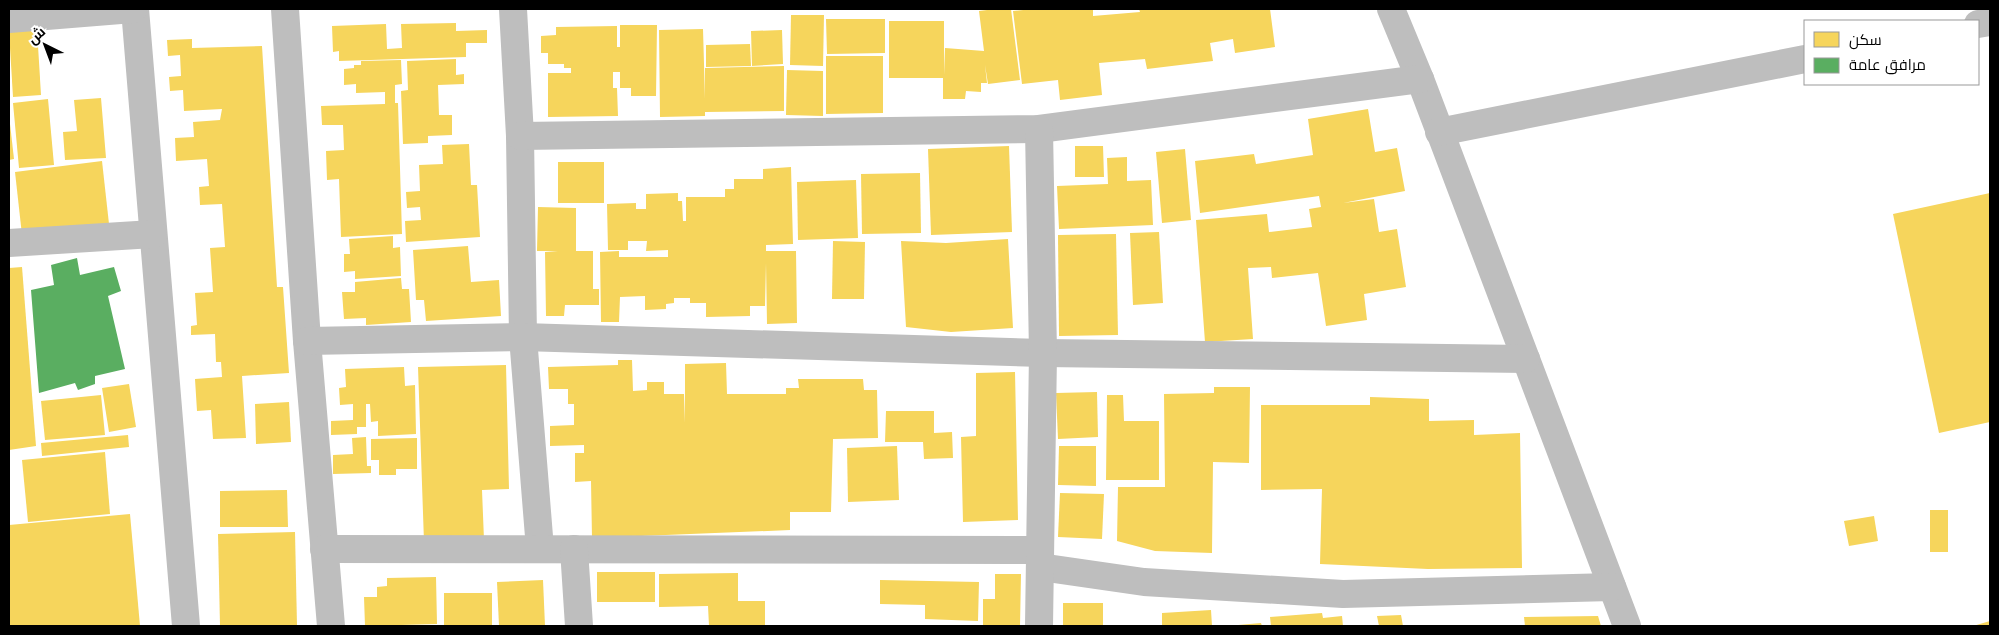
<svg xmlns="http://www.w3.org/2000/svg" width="1999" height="635" font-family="Jost,Cairo,sans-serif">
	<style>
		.homes { fill: #f6d55c }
		.public { fill: #5aae61 }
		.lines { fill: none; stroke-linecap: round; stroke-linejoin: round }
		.minor { stroke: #bebebe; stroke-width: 28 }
	</style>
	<rect width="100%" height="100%" fill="#fff"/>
	<g class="homes">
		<path d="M 995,9 L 1011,9 L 1020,80 L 988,84 L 985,65 L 987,83 L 981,83 L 981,92 L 966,91 L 965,99 L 943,99 L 943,78 L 889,78 L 889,21 L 944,21 L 944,75 L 945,48 L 984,51 L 979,11 Z"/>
		<path d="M 1033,9 L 1093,9 L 1093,16 L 1140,12 L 1139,9 L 1270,9 L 1275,47 L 1235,53 L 1233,39 L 1210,43 L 1213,61 L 1147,69 L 1145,59 L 1099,63 L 1102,95 L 1060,100 L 1058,80 L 1022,84 L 1013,11 Z"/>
		<path d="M 791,15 L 824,15 L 823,66 L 790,65 Z"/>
		<path d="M 826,19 L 885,19 L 885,53 L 827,54 Z"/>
		<path d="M 456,23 L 456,31 L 487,30 L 487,43 L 466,43 L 466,57 L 339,61 L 339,51 L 333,52 L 332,26 L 386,24 L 387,49 L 402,48 L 401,24 Z"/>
		<path d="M 620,25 L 657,25 L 656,96 L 631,96 L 631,88 L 620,88 L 620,72 L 613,72 L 613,88 L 617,88 L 618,116 L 548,117 L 548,73 L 571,73 L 571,68 L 564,68 L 564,64 L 548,64 L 548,53 L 541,53 L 541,36 L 556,35 L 556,27 L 617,26 L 617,47 L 620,47 Z"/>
		<path d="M 37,29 L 41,95 L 13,97 L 9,31 Z"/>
		<path d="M 703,29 L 705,99 L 705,68 L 784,66 L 784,111 L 705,112 L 705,116 L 660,117 L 659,30 Z"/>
		<path d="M 782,30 L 783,64 L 752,66 L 751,31 Z"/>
		<path d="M 192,39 L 192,48 L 262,46 L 277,287 L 283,287 L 289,373 L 242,376 L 246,438 L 213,439 L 211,410 L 197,411 L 195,379 L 222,377 L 221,362 L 216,362 L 215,334 L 191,335 L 191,326 L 197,325 L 195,293 L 213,292 L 210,248 L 225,247 L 222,204 L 200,205 L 199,187 L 209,186 L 207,159 L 176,161 L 175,138 L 194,137 L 193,122 L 220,120 L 222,109 L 184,111 L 183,90 L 170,91 L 169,77 L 181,76 L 180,55 L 168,56 L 167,40 Z"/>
		<path d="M 750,44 L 751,66 L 706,67 L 706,45 Z"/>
		<path d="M 826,56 L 883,56 L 883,113 L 826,114 Z"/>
		<path d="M 456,59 L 456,75 L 464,74 L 464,84 L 438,85 L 439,115 L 452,115 L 452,135 L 428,136 L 428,143 L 403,144 L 401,91 L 408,90 L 407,61 Z"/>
		<path d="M 401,60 L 402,84 L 395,85 L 395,103 L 398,103 L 402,234 L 341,237 L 339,179 L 327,180 L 326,151 L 344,150 L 343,125 L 322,125 L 321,106 L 385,104 L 385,92 L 356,93 L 356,84 L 344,85 L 344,69 L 354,68 L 354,65 L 361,65 L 361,61 Z"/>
		<path d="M 787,70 L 823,71 L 823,116 L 786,115 Z"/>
		<path d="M 101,98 L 106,158 L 65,160 L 63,132 L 77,131 L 74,100 Z"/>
		<path d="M 48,99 L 54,165 L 19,168 L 13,103 Z"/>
		<path d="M 1368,109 L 1375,152 L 1397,148 L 1405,191 L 1343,203 L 1374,199 L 1379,232 L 1397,229 L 1406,287 L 1364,294 L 1367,320 L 1326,326 L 1318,273 L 1272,278 L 1271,267 L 1248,268 L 1253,339 L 1205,342 L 1196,220 L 1267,214 L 1269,232 L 1312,227 L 1309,209 L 1321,207 L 1319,196 L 1200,213 L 1195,161 L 1254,154 L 1256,164 L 1313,155 L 1308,119 Z"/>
		<path d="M 9,115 L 14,159 L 9,160 Z"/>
		<path d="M 469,144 L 471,185 L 477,185 L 480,237 L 406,242 L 405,221 L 421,220 L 420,207 L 407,208 L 406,192 L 420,191 L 419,165 L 443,164 L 442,145 Z"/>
		<path d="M 1009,146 L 1012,232 L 931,235 L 928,149 Z"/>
		<path d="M 1075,146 L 1103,146 L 1104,177 L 1075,177 Z"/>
		<path d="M 1185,149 L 1191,220 L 1162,223 L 1156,152 Z"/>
		<path d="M 1127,157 L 1127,181 L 1151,180 L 1153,225 L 1059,229 L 1057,186 L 1108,184 L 1107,158 Z"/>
		<path d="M 102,161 L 109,224 L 22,235 L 15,172 Z"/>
		<rect x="558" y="162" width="46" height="41"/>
		<path d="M 791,167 L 793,244 L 766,245 L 766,251 L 796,251 L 797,323 L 767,324 L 766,263 L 765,306 L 750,306 L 750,316 L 706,317 L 706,303 L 690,303 L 690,298 L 674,298 L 674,303 L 666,304 L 666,309 L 645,310 L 645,296 L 620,297 L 619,322 L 601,322 L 600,252 L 619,251 L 619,257 L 668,257 L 668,250 L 646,251 L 647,241 L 628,241 L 628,250 L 608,250 L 607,204 L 636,203 L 636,209 L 646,209 L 646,194 L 678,193 L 678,201 L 682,201 L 683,221 L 686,221 L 686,197 L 725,197 L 725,189 L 734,189 L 734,179 L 763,179 L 763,169 Z"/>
		<path d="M 920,173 L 921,233 L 862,234 L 861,174 Z"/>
		<path d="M 856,180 L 858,238 L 798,240 L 797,182 Z"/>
		<path d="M 1990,193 L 1990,422 L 1939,433 L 1893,214 Z"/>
		<path d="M 538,207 L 576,208 L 576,251 L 593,251 L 593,289 L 599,289 L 599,305 L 565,305 L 564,316 L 546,316 L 545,252 L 558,251 L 537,251 Z"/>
		<path d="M 1159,232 L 1163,303 L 1133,305 L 1130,233 Z"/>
		<path d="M 1116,234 L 1118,335 L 1059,336 L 1058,235 Z"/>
		<path d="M 393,236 L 393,248 L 400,247 L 401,276 L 355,279 L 355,271 L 344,272 L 344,254 L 350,254 L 349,239 Z"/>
		<path d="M 1008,239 L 1013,328 L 951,332 L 906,327 L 901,241 L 946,243 Z"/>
		<path d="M 833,241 L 865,242 L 864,299 L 832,299 Z"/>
		<path d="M 468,246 L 471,282 L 499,280 L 501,316 L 426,321 L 424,300 L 416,300 L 413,250 Z"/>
		<path d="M 22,267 L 36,446 L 9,450 L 9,268 Z"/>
		<path d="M 401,278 L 402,289 L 409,289 L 411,322 L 366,325 L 366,318 L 344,319 L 342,292 L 355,292 L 355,282 Z"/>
		<path d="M 618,360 L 632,360 L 633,391 L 647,390 L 647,382 L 664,382 L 664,394 L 684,394 L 685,423 L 685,364 L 726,363 L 727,394 L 786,394 L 786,388 L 799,388 L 798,379 L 863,379 L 864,390 L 877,390 L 878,438 L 833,439 L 831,512 L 790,512 L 790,530 L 592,538 L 591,481 L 575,482 L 575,453 L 584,453 L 584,445 L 550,446 L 550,426 L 574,425 L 574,404 L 568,404 L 568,389 L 549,389 L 548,367 L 618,365 Z"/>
		<path d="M 506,365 L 509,489 L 482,490 L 484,540 L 424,542 L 418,367 Z"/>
		<path d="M 404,367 L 405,386 L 415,385 L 416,434 L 378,436 L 378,421 L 371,422 L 370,404 L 366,404 L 366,427 L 357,427 L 357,434 L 331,435 L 331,421 L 353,420 L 353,404 L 340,405 L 339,388 L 346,387 L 345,369 Z"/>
		<path d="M 1015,372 L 1018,520 L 963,522 L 961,437 L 976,436 L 976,373 Z"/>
		<path d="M 129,384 L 136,427 L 109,432 L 102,388 Z"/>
		<path d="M 1214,387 L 1250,387 L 1249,463 L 1213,462 L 1212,553 L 1155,551 L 1117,541 L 1118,487 L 1165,487 L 1164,394 L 1214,393 Z"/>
		<path d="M 1097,392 L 1098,437 L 1058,439 L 1056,393 Z"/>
		<path d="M 101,395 L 105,435 L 45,440 L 41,401 Z"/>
		<path d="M 1107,395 L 1123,395 L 1124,421 L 1159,421 L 1159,480 L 1106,480 Z"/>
		<path d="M 1370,397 L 1429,399 L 1429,421 L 1474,420 L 1474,435 L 1520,433 L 1522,568 L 1428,569 L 1320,564 L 1322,489 L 1261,490 L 1261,405 L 1370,405 Z"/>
		<path d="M 289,402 L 291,442 L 256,444 L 255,404 Z"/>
		<path d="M 886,411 L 934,411 L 934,433 L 952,432 L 953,458 L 924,459 L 923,442 L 885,442 Z"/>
		<path d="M 128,435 L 129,447 L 42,456 L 41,443 Z"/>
		<path d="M 366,437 L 367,466 L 371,466 L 371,473 L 333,474 L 333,455 L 353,454 L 352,438 Z"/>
		<path d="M 417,438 L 417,469 L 396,469 L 396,475 L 379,475 L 379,460 L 371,460 L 371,439 Z"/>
		<path d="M 897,446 L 899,500 L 848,502 L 847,448 Z"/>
		<path d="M 1059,446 L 1096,446 L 1096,486 L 1058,485 Z"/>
		<path d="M 105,452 L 110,514 L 28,522 L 22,460 Z"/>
		<path d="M 287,490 L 288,527 L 220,527 L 220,491 Z"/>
		<path d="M 1060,493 L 1104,494 L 1102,539 L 1058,537 Z"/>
		<rect x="1930" y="510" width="18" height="42"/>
		<path d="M 130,514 L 140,626 L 9,626 L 9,525 Z"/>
		<path d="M 1874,516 L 1878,541 L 1849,546 L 1844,521 Z"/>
		<path d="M 295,532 L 297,626 L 220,626 L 218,534 Z"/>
		<rect x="597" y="572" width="58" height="30"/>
		<path d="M 738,573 L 738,601 L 765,601 L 765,626 L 709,626 L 708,606 L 659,607 L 659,574 Z"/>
		<path d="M 995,574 L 1021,574 L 1020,626 L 983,626 L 983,599 L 995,599 Z"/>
		<path d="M 436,577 L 437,624 L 365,626 L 364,597 L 377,597 L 377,587 L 387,586 L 387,578 Z"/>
		<path d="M 543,580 L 545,626 L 499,626 L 497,582 Z"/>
		<path d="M 880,580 L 979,582 L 978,621 L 925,619 L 925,605 L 880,604 Z"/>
		<rect x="444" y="593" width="48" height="33"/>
		<rect x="1063" y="603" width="40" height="23"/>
		<path d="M 1211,610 L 1212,626 L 1162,626 L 1162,613 Z"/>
		<path d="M 1322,613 L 1323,618 L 1342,616 L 1343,626 L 1271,626 L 1270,617 Z"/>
		<path d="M 1401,615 L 1403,626 L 1379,626 L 1377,616 Z"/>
		<path d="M 1598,616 L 1601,626 L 1525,626 L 1524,617 Z"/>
		<path d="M 1990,621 L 1990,626 L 1973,626 Z"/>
		<path d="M 1261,623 L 1262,626 L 1238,626 L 1238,625 Z"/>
	</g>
	<path class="public" d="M 77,258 L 80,275 L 114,267 L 121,291 L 108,296 L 125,369 L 95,376 L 95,384 L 78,390 L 75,383 L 39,393 L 31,290 L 54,285 L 51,265 Z"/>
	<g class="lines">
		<g class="minor">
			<path d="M 135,9 L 186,626"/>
			<path d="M 285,9 L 307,341 L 331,626"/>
			<path d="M 513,9 L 520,136 L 523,337 L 540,549"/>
			<path d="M 1391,9 L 1420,79 L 1627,626"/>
			<path d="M 9,19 L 133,9"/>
			<path d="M 1978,24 L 1990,22"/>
			<path d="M 1439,132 L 1805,59"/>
			<path d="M 520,136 L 1039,129 L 1420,79"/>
			<path d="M 9,243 L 153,234"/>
			<path d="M 307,341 L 523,337 L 1043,353 L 1526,359"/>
			<path d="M 324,549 L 1040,550"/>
			<path d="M 574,549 L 579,626"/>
			<path d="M 1040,567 L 1144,582 L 1343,594 L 1612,587"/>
			<path d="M 1039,626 L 1043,353 L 1039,129"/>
		</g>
	</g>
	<rect width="1999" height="635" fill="none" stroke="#000000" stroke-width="20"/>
	<rect x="1804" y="20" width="175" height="65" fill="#ffffff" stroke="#999999"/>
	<rect x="1814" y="32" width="25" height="15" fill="#f6d55c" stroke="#999999"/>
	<text x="1849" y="45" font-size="15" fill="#000000">سكن</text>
	<rect x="1814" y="58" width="25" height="15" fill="#5aae61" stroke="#999999"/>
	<text x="1849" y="70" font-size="15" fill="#000000">مرافق عامة</text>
	<g transform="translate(45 45) rotate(318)" stroke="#ffffff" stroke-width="4" paint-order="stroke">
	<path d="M0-4L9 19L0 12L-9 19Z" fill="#000000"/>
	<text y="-8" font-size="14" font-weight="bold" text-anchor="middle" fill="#000000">ش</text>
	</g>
</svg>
